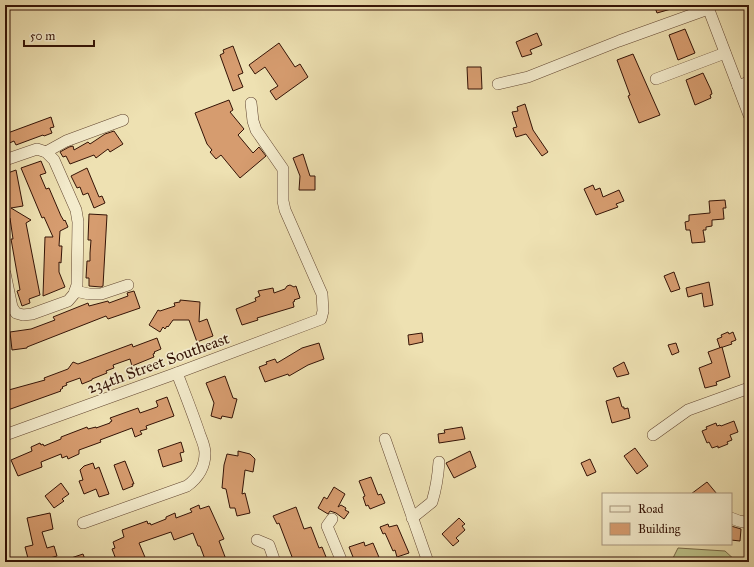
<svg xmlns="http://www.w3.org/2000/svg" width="754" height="567" font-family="'IM FELL Great Primer',serif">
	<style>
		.green { fill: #bcc289; stroke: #786a48 }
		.building { fill: #d69c6f; stroke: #341306 }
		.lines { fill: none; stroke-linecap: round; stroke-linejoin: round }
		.minor-casing { stroke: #624631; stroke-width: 12 }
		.minor { stroke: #f4eccd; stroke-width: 11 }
		.labels { text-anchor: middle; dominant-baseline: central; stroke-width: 3.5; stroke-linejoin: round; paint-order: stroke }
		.street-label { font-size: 16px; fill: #341306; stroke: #f4eccd }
	</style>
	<rect width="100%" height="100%" fill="#eee1b2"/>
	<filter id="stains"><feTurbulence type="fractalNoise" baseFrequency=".005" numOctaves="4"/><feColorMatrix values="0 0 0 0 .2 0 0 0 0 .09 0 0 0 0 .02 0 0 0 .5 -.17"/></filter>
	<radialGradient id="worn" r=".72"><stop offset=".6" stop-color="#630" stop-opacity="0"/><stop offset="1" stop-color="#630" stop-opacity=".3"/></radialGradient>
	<path class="green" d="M 678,548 L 725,551 L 737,562 L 671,562 Z"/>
	<g class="building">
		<path d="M 654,5 L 678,5 L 678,7 L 657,13 Z"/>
		<path d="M 685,29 L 695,53 L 678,60 L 669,35 Z"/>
		<path d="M 537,33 L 542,45 L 530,50 L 532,54 L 522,57 L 516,42 Z"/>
		<path d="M 279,43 L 295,67 L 300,64 L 308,77 L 276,100 L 270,91 L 278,86 L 265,67 L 255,74 L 249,65 Z"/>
		<path d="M 233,46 L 243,73 L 238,75 L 243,87 L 233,91 L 220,55 L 224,53 L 223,50 Z"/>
		<path d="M 633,54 L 660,115 L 639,123 L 628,96 L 630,95 L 617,60 Z"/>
		<path d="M 467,67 L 481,67 L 482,89 L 468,89 Z"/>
		<path d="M 703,73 L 711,90 L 712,94 L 710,95 L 711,98 L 695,105 L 686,80 Z"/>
		<path d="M 229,100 L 233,110 L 230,112 L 244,129 L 238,135 L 253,153 L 259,147 L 266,156 L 240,178 L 221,155 L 216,159 L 210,152 L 212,150 L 207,144 L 195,113 Z"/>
		<path d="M 525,104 L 533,130 L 548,152 L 542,156 L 526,134 L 516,137 L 513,128 L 517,127 L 512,112 L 518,111 L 517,107 Z"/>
		<path d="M 51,117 L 54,127 L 50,128 L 52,133 L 44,136 L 43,135 L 16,145 L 14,141 L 5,145 L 5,134 Z"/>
		<path d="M 114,131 L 123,144 L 110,152 L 108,149 L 96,158 L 94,155 L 70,164 L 66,156 L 63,157 L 60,152 L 69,147 L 73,146 L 74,150 L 88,142 L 90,144 L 105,134 Z"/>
		<path d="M 303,154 L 310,176 L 315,176 L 315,190 L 299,190 L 300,176 L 293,158 Z"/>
		<path d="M 41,161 L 46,173 L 40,175 L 46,189 L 49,188 L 61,216 L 64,221 L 65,220 L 68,227 L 60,231 L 59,246 L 62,246 L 61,263 L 59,262 L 59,272 L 65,287 L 43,296 L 45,237 L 53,237 L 44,217 L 42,218 L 21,168 Z"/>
		<path d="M 87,168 L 99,197 L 102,196 L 105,203 L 94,208 L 88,193 L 83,195 L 80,187 L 77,188 L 71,176 Z"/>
		<path d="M 16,170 L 23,206 L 11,208 L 31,220 L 26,223 L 40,295 L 29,299 L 30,303 L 22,306 L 17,291 L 20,290 L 11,239 L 13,239 L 10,218 L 7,219 L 5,205 L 5,174 Z"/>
		<path d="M 593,185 L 595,190 L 600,188 L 603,197 L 619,190 L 624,201 L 616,204 L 618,207 L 596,215 L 584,189 Z"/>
		<path d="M 725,200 L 726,208 L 723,208 L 724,219 L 712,220 L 712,226 L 706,227 L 706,230 L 703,230 L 705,242 L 692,243 L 690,230 L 686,230 L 685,222 L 689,221 L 689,215 L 710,213 L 709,201 Z"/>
		<path d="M 89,214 L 107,215 L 103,286 L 101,287 L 89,286 L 89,278 L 86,278 L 87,261 L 90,261 L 90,253 L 91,240 L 88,240 Z"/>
		<path d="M 674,272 L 680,289 L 671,292 L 664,276 Z"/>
		<path d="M 709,282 L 713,305 L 704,307 L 702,293 L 688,297 L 686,288 Z"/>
		<path d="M 290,285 L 294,287 L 296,286 L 300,298 L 294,300 L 295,301 L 293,302 L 294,307 L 257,318 L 258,320 L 242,325 L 236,309 L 256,301 L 255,298 L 260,296 L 258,291 L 273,288 L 274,293 L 285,289 L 287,286 Z"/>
		<path d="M 134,291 L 140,308 L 108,319 L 106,316 L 27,347 L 27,348 L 12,350 L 10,332 L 31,329 L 55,320 L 53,317 L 88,303 L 89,306 L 108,301 L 109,303 L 128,296 L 127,293 Z"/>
		<path d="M 180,300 L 200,302 L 199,322 L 207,319 L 213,336 L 197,342 L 189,320 L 173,320 L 168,327 L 167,326 L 165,329 L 163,327 L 160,332 L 149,325 L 158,310 L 160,311 L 175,306 L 174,303 L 180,302 Z"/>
		<path d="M 728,332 L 729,334 L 733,332 L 736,340 L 731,342 L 732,344 L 720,348 L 717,339 L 722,337 L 721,335 Z"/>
		<path d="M 422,333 L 423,342 L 409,345 L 408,335 Z"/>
		<path d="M 157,338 L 161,349 L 154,352 L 155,353 L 153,354 L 154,357 L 132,366 L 130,359 L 113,365 L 114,368 L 106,371 L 107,373 L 92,379 L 92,380 L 82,384 L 80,378 L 66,383 L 67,385 L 62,387 L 63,388 L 60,390 L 61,391 L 5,411 L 5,391 L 45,380 L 44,378 L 68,369 L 73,362 L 78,364 L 132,344 L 133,347 Z"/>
		<path d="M 319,343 L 324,359 L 308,365 L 289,376 L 288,374 L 265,382 L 259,367 L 267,364 L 266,362 L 275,359 L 277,363 L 302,348 Z"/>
		<path d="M 676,343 L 679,352 L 672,355 L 668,345 Z"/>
		<path d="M 722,347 L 730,377 L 716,382 L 717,385 L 705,388 L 699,368 L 712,363 L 708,352 Z"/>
		<path d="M 624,362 L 629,374 L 617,377 L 613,368 Z"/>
		<path d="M 225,376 L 233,398 L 237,399 L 232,418 L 222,416 L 221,419 L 211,416 L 214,403 L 206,383 Z"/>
		<path d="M 167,397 L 174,416 L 146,426 L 147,429 L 140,431 L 142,434 L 135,437 L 132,428 L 100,440 L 101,442 L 79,450 L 79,454 L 68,459 L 67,456 L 62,458 L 61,454 L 41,462 L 42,467 L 18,476 L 11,460 L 32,451 L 31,447 L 40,443 L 41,445 L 43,444 L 44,446 L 61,439 L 61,437 L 87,427 L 88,429 L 96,427 L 96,428 L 110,423 L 110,422 L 112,421 L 110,418 L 138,408 L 140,413 L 157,407 L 158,406 L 156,401 Z"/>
		<path d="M 619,397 L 622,407 L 624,407 L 624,409 L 628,408 L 630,418 L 612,423 L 606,401 Z"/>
		<path d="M 734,421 L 738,432 L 730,435 L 732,440 L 727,442 L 728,444 L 718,448 L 718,446 L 712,448 L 709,442 L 707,443 L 702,431 L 707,429 L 706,427 L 716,423 L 717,426 L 720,425 L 721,426 Z"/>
		<path d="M 462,427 L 465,439 L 439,443 L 438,434 L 445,433 L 444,430 Z"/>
		<path d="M 181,442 L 184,452 L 180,453 L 182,461 L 163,467 L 158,450 Z"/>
		<path d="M 635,448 L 648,466 L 637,474 L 624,456 Z"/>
		<path d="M 238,451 L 250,454 L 255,459 L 253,472 L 245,470 L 242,494 L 245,493 L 250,513 L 237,516 L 235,508 L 230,508 L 226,489 L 222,488 L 224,465 L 227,454 L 238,456 Z"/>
		<path d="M 470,451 L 476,467 L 454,478 L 446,463 Z"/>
		<path d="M 590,459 L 596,472 L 587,476 L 581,463 Z"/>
		<path d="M 125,461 L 134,484 L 132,484 L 133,486 L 123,490 L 114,465 Z"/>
		<path d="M 93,463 L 95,469 L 99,467 L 109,494 L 99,497 L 96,489 L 84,494 L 79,481 L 83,480 L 80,470 L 84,466 Z"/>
		<path d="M 371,477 L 378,495 L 381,494 L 385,503 L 370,509 L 368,505 L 366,506 L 363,497 L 365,496 L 359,481 Z"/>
		<path d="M 707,482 L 717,494 L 691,494 Z"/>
		<path d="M 61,483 L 69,494 L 62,499 L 64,501 L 54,508 L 45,496 Z"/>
		<path d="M 334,487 L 345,494 L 338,507 L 341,505 L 346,508 L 345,510 L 349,512 L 344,519 L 336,513 L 330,511 L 328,514 L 318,508 L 324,497 L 327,499 Z"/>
		<path d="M 199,505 L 200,509 L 209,506 L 224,539 L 219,541 L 227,562 L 206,562 L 200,546 L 198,546 L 193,533 L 174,540 L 171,532 L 139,543 L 147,562 L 117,562 L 112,549 L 115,548 L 113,542 L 124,537 L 122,530 L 147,521 L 148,524 L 150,523 L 151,525 L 166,519 L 166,517 L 175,513 L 176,518 L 192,512 L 190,509 Z"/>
		<path d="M 296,507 L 304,529 L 311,527 L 319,548 L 322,547 L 328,562 L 294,562 L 279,523 L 277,524 L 273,516 Z"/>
		<path d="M 50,513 L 53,529 L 42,532 L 47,548 L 54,546 L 57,556 L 50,558 L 51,562 L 29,562 L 25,547 L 33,545 L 27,518 Z"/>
		<path d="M 459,518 L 465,524 L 462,526 L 465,530 L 456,538 L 459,541 L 453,546 L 442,534 Z"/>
		<path d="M 388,524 L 389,527 L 397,525 L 409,553 L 397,557 L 395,550 L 393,551 L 385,533 L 383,534 L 380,527 Z"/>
		<path d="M 731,526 L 741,529 L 740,541 L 731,540 Z"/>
		<path d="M 364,542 L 365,546 L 373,543 L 381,562 L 355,562 L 349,547 Z"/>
		<path d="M 83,554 L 86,562 L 62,562 L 62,561 Z"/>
	</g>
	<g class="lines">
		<g class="minor-casing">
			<g id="minor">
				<path d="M 707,5 L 749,115"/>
				<path d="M 656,79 L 725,53"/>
				<path d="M 498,84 L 528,77 L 619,41 L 708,9"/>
				<path d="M 738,86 L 749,82"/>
				<path d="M 46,152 L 66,141 L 123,120"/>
				<path d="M 5,160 L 37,149 L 46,152 L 54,160 L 76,210 L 78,222 L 77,285 L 74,294 L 68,301 L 32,314 L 23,315 L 16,313 L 12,307 L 5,273"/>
				<path d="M 75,291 L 89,294 L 101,294 L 128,285"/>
				<path d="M 5,435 L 177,373 L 321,319 L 323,311 L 322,294 L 285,210 L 283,201 L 283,169 L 256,130 L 253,121 L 251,103"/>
				<path d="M 653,435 L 688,410 L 749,388"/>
				<path d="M 385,439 L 428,562"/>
				<path d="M 412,518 L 432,502 C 436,489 438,476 439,462"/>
				<path d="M 731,518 L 739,521 L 749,523"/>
				<path d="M 332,519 L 327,526 L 342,562"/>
				<path d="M 83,523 L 187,486 C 198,478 205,467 205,453 C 205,447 202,440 200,435 C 193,414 185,394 177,373"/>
				<path d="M 257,540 L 269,545 L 275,562"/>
			</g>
		</g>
		<use href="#minor" class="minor"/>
	</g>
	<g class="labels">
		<g class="street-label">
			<text transform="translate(158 363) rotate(-20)">234th Street Southeast</text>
		</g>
	</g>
	<rect width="754" height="567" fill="none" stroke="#eee1b2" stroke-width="20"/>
	<rect x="6" y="6" width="742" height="555" fill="none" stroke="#341306" stroke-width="2"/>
	<rect x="10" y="10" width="734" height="547" fill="none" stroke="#341306"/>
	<rect x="602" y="493" width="130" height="52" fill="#f4eccd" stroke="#a7957d"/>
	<rect x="610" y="506" width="20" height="6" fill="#f4eccd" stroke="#a7957d"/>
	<text x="638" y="513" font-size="12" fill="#341306">Road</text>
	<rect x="610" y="523" width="20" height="12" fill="#d69c6f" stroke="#a7957d"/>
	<text x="638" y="533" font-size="12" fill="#341306">Building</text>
	<path d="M24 40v6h70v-6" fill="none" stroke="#341306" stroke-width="2"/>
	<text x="30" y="40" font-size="12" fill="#341306" stroke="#f4eccd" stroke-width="3" paint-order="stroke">50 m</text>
	<rect width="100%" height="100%" filter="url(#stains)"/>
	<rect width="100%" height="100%" fill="url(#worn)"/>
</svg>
